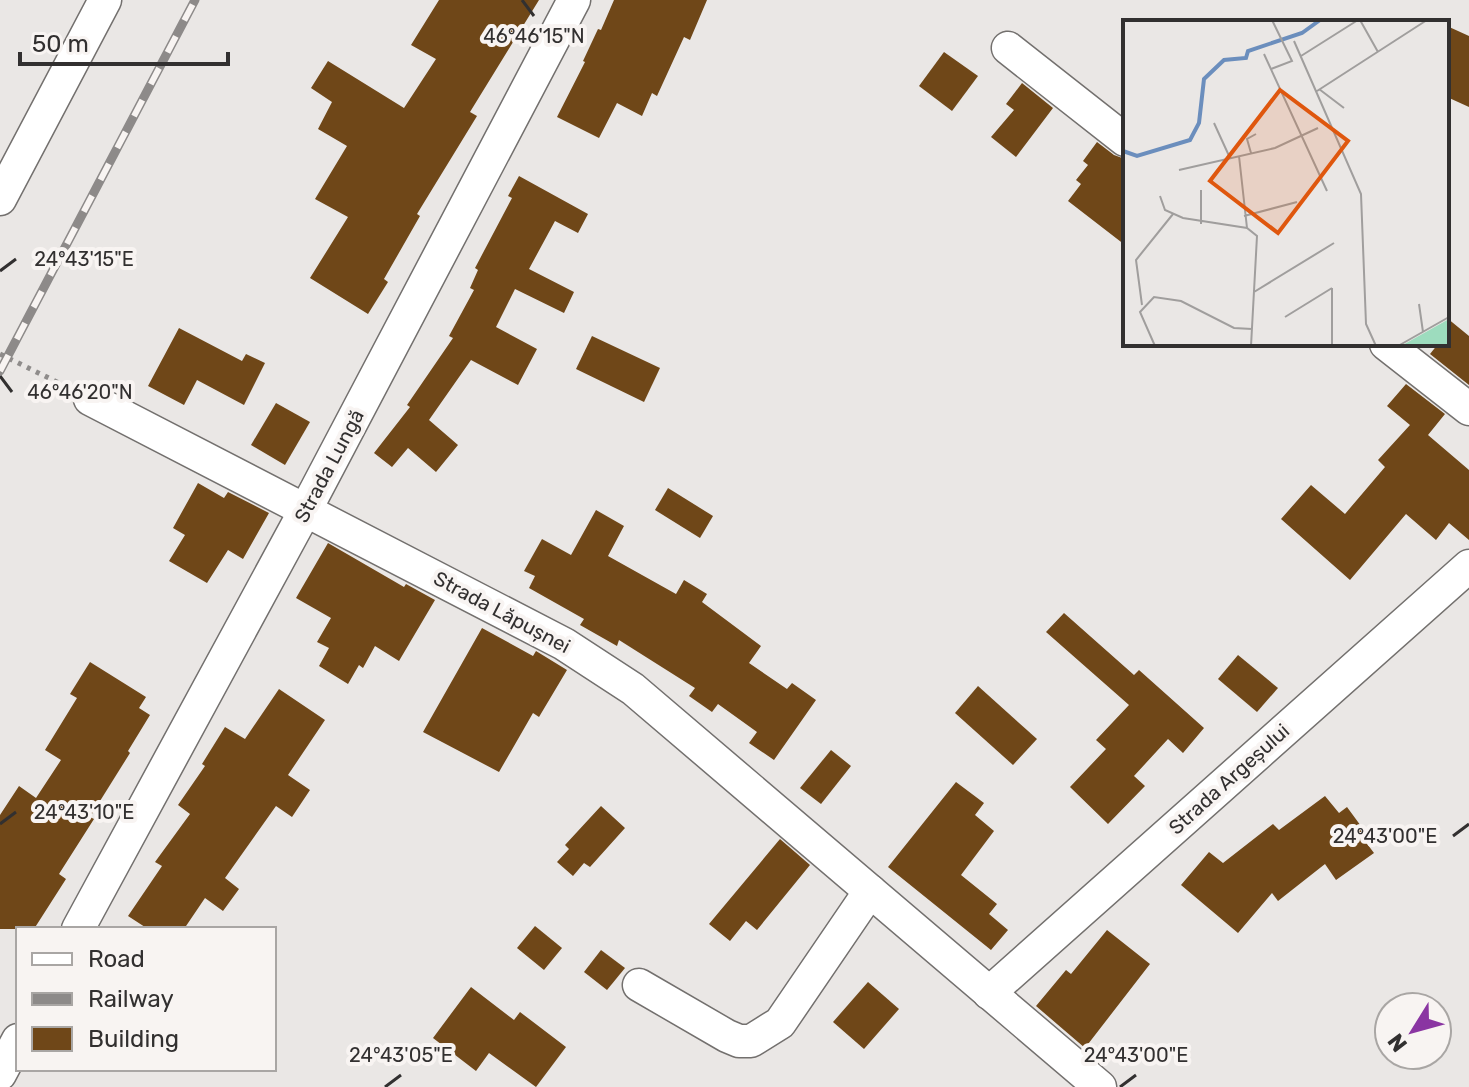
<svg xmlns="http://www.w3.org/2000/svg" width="1469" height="1087" font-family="Rubik,sans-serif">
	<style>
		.building { fill: #6f4718 }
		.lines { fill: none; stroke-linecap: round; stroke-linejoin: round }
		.street-casing { stroke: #73706e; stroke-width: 35 }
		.path { stroke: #8f8c8b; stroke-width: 5; stroke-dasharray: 4 6; stroke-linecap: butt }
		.street { stroke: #fff; stroke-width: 32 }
		.rail-casing { stroke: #8d8a89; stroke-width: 9 }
		.rail { stroke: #f8f4f2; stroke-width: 6; stroke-dasharray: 18; stroke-linecap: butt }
		.ticks { fill: none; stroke: #323030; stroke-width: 3 }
		.labels { text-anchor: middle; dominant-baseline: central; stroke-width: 8; stroke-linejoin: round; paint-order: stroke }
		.street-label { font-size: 20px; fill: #323030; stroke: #f8f4f2 }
		.inset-river { fill: none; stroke: #6b8ebd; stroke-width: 4 }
		.inset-road { fill: none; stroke: #a09e9d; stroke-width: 2 }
		.view { fill: #df570e; fill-opacity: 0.15; stroke: #df570e; stroke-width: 4 }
		.inset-edge { fill: none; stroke: #323030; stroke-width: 4 }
		.ticks-label { font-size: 20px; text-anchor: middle; fill: #323030; stroke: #f8f4f2; stroke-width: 8; stroke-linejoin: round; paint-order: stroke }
	</style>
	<rect width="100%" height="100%" fill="#eae7e5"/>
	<g class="building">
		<path d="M 439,0 L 539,0 L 470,112 L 477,116 L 417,214 L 420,216 L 384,279 L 388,282 L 368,314 L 310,278 L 348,217 L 315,199 L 347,146 L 318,129 L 332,102 L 311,88 L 328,61 L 404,108 L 436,59 L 411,45 Z"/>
		<path d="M 614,0 L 707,0 L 690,40 L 684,37 L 657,96 L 652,93 L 642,116 L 617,103 L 599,138 L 557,117 L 585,62 L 583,61 L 598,29 L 601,30 Z"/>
		<path d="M 1447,26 L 1469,36 L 1469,107 L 1447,97 Z"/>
		<path d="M 944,52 L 978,76 L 952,111 L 919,86 Z"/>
		<path d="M 1022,83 L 1053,108 L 1016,157 L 991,137 L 1014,110 L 1006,104 Z"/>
		<path d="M 1097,142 L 1114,155 L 1125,159 L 1125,245 L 1068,201 L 1081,184 L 1076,180 L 1088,165 L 1083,161 Z"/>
		<path d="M 519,176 L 588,214 L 578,233 L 555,221 L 529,269 L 574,292 L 564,313 L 515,289 L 496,327 L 537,349 L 518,385 L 471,360 L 429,420 L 458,445 L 436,472 L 408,448 L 392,467 L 374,453 L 410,407 L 407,405 L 453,338 L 449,336 L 474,290 L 470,288 L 478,270 L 475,268 L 512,198 L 508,196 Z"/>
		<path d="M 1447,318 L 1469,336 L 1469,385 L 1430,354 L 1438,344 L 1447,344 Z"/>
		<path d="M 179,328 L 242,361 L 246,354 L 265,363 L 244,405 L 197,380 L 184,405 L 148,386 Z"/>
		<path d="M 592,336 L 660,368 L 644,402 L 576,369 Z"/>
		<path d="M 1406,384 L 1445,414 L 1428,435 L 1469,470 L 1469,540 L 1449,523 L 1436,540 L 1406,514 L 1350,580 L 1281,519 L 1311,485 L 1345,514 L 1385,467 L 1378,460 L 1410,425 L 1387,406 Z"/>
		<path d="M 276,403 L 310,422 L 285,465 L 251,445 Z"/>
		<path d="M 198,483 L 224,498 L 228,492 L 269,513 L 243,559 L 228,550 L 207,583 L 169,561 L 185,535 L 173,528 Z"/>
		<path d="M 668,488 L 713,516 L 700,538 L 655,510 Z"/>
		<path d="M 596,510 L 624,526 L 608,556 L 676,594 L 684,580 L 707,594 L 702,602 L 761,646 L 749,663 L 787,689 L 792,683 L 816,700 L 774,760 L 749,743 L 757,732 L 718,704 L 712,712 L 689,696 L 695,688 L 619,640 L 617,646 L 580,625 L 584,619 L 529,588 L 535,576 L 524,571 L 542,539 L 571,555 Z"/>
		<path d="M 328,543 L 404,587 L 406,584 L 435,600 L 399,661 L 375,646 L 363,668 L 359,665 L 348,684 L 319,666 L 329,648 L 317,642 L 331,618 L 296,598 Z"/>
		<path d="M 1064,613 L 1134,675 L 1139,670 L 1204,728 L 1183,753 L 1168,739 L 1134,776 L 1145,786 L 1108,824 L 1070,787 L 1106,749 L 1096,740 L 1129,705 L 1046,632 Z"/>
		<path d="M 482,628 L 533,656 L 536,651 L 567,670 L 539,717 L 533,713 L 499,772 L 423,732 Z"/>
		<path d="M 1238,655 L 1278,688 L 1257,712 L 1218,679 Z"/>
		<path d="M 90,662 L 146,697 L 139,708 L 150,715 L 128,751 L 130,753 L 90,817 L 94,819 L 59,874 L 66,879 L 34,929 L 0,929 L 0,815 L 19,786 L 36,798 L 61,760 L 45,750 L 77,698 L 70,694 Z"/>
		<path d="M 978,686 L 1037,739 L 1013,765 L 955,713 Z"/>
		<path d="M 279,689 L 325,720 L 288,775 L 310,790 L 292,817 L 276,806 L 225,878 L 239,889 L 223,911 L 205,898 L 184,929 L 148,929 L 128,916 L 162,866 L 155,862 L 190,814 L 178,805 L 205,766 L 202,764 L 225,727 L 245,739 Z"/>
		<path d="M 831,750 L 851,766 L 821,804 L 800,788 Z"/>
		<path d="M 956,782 L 984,803 L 975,815 L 994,831 L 961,875 L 997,904 L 989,914 L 1008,930 L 991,950 L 888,867 Z"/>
		<path d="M 1325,796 L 1339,813 L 1347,807 L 1369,837 L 1365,841 L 1374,853 L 1336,880 L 1325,864 L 1278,901 L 1272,893 L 1238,933 L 1181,885 L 1209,852 L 1223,863 L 1273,824 L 1279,830 Z"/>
		<path d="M 601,806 L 625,828 L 590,867 L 584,863 L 573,876 L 557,862 L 569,849 L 565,845 Z"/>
		<path d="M 780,839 L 810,865 L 757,930 L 746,921 L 730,941 L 709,924 Z"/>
		<path d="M 535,926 L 562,948 L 544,970 L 517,948 Z"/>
		<path d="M 1107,930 L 1150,964 L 1085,1048 L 1036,1006 L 1066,970 L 1071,974 Z"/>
		<path d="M 601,950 L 625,968 L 607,990 L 584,972 Z"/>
		<path d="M 868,982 L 899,1009 L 864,1049 L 833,1022 Z"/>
		<path d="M 471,987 L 514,1020 L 520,1012 L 566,1047 L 536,1087 L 489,1053 L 476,1071 L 433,1038 Z"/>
	</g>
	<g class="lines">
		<g class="street-casing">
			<g id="street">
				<path d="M 1008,48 L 1125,140"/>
				<path d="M 0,199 L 105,0"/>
				<path d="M 1386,344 L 1469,409"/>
				<path d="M 90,399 L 564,644 L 633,689 L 1100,1087"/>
				<path d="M 78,929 L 306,509 L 574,0"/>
				<path d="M 639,985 L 727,1036 L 739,1041 L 751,1041 L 780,1023 L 870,891"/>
				<path d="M 989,993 L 1469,566"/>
				<path d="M 0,1074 L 18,1040"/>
			</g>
		</g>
		<path class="path" d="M 0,354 L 67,387"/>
		<use href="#street" class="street"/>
		<g class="rail-casing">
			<path id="rail" d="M 0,371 L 195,0"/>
		</g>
		<use href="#rail" class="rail"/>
	</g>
	<path class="ticks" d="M 522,0 L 534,16M 0,271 L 16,259M 0,376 L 12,392M 0,824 L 16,812M 1453,836 L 1469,824M 385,1087 L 401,1075M 1120,1087 L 1136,1075"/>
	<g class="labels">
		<g class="street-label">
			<text transform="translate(329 466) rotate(-62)">Strada Lungă</text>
			<text transform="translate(502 612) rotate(28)">Strada Lăpușnei</text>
			<text transform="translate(1229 779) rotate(-42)">Strada Argeșului</text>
		</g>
	</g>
	<g transform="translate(1123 20)">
		<rect width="326" height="326" fill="#eae7e5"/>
		<path d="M 326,299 L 326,326 L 278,326 Z" fill="#9ddcbe"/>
		<path class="inset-river" d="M 0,131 L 14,136 L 67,120 L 76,103 L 81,59 L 101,40 L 123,38 L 125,31 L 179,13 L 197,0"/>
		<path class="inset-road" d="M 237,0 L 255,32M 171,21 L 238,174 L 243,304 L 253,326M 141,34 L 204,171M 178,36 L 235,0M 148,49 L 169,41 L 149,0M 196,69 L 221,88M 194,71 L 304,0M 91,103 L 107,138M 128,133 L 124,119 L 133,114M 116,136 L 124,208M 56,150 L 152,128 L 195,108M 37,176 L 42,190 L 60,198 L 124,208 L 134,216 L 128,326M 121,196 L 174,182M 78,204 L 78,170M 131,272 L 211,223M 296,284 L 300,312M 19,285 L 13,240 L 50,194M 162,297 L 209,268M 32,326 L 17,292 L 31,277 L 58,281 L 111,308 L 129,309M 209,326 L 209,268M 275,326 L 326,297"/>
		<path class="view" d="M 157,70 L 225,121 L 155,213 L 87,161 Z"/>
		<rect width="326" height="326" class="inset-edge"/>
	</g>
	<g class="ticks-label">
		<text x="534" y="43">46°46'15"N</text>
		<text x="84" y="266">24°43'15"E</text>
		<text x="80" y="399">46°46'20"N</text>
		<text x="84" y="819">24°43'10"E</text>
		<text x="1385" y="843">24°43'00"E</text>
		<text x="401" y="1062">24°43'05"E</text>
		<text x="1136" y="1062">24°43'00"E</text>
	</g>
	<rect x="16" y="927" width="260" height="144" fill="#f8f4f2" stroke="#a9a6a4" stroke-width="2"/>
	<rect x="32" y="953" width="40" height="12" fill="#ffffff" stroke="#a9a6a4" stroke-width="2"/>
	<text x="88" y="967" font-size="24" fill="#323030">Road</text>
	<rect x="32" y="993" width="40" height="12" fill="#8d8a89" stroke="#a9a6a4" stroke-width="2"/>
	<text x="88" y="1007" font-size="24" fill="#323030">Railway</text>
	<rect x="32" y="1027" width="40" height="24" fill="#6f4718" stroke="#a9a6a4" stroke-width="2"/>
	<text x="88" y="1047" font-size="24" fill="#323030">Building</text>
	<g transform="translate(1413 1031) rotate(233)"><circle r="38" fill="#f8f4f2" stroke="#a9a6a4" stroke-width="2"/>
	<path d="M0-6L14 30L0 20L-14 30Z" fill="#8a35a2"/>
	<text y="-12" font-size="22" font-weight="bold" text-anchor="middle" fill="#323030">N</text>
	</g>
	<path d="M20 52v12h208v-12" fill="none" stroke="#323030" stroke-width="4"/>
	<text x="32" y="52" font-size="24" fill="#323030" stroke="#f8f4f2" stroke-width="6" paint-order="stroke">50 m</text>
</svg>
